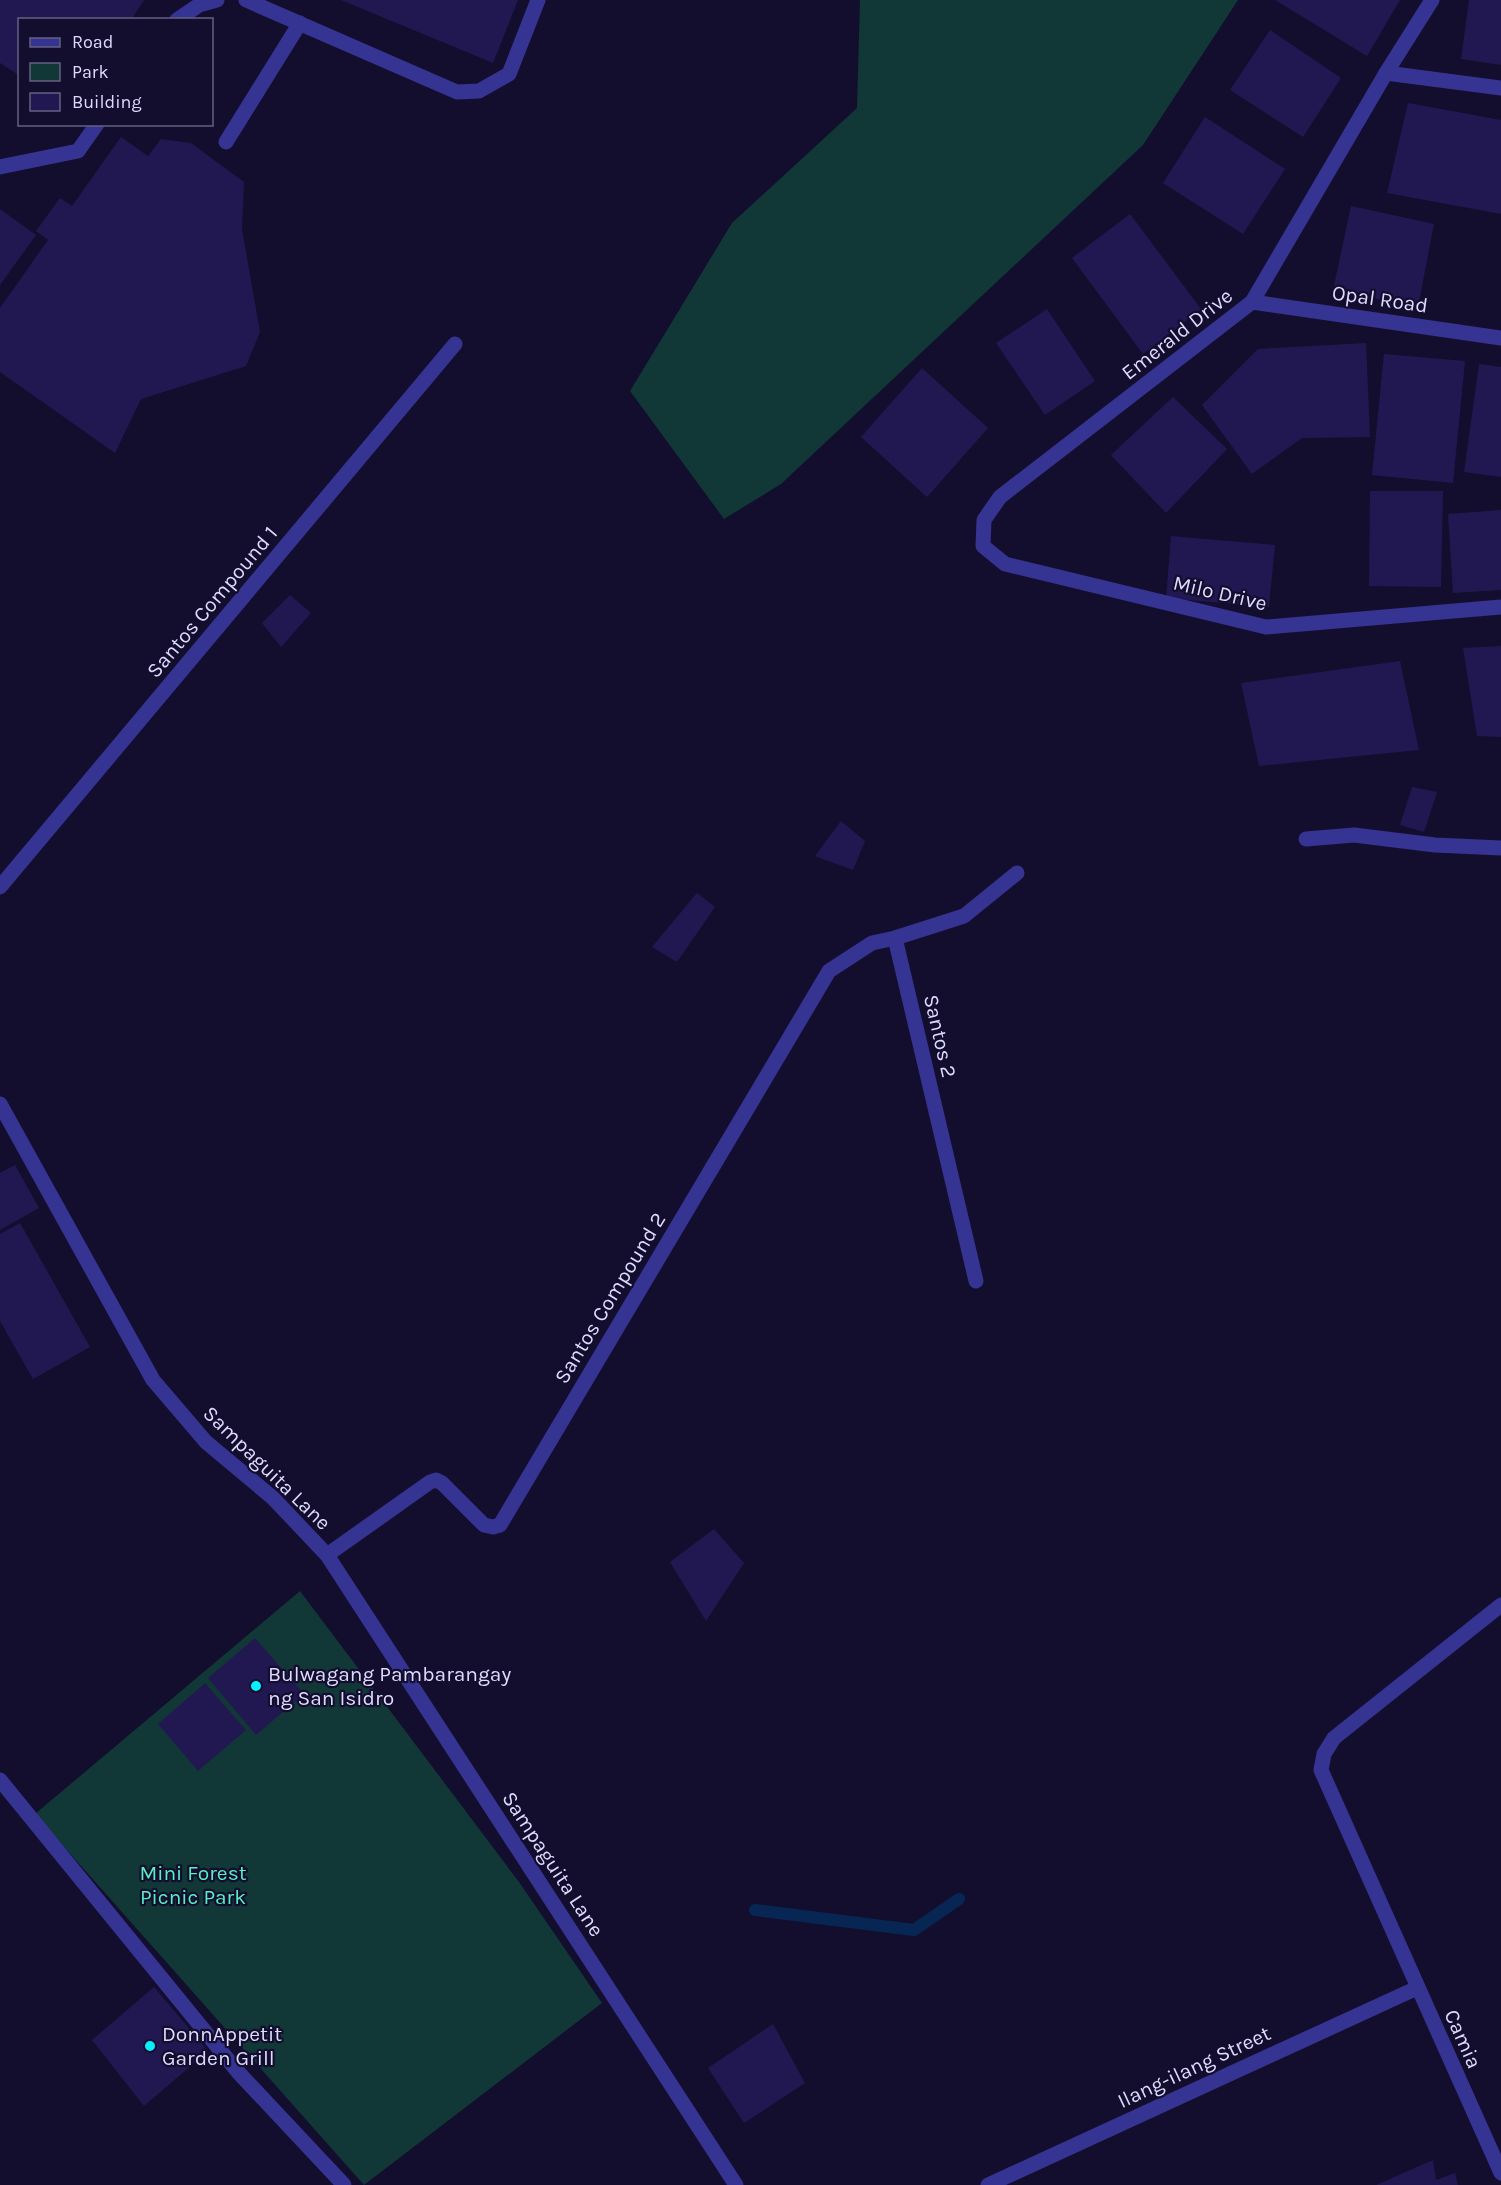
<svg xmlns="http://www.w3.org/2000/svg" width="1501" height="2185" font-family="Karla,sans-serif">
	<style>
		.green { fill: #113836 }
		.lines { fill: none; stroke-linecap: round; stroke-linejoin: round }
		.stream { stroke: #072654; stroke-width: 12 }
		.building { fill: #221851 }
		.lane { stroke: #353492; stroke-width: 15 }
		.street { stroke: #353492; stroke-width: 15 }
		.poi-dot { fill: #07efff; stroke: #130e2e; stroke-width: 2 }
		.labels { text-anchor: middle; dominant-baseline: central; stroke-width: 4.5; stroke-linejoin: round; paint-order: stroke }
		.street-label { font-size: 21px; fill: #dedbff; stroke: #130e2e }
		.poi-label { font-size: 21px; fill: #dedbff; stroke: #130e2e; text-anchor: start }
		.park-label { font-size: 21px; fill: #58eec3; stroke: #130e2e }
	</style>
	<rect width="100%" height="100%" fill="#130e2e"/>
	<g class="green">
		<path d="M 860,0 L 1238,0 L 1143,145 L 781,484 L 724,519 L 630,391 L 732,223 L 857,108 Z"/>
		<path d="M 300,1591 L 519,1882 L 602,2003 L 364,2185 L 35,1814 Z"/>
	</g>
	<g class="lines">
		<path class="stream" d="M 755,1910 L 914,1930 L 959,1899"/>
	</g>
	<g class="building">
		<path d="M 0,0 L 144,0 L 131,20 L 20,20 L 20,76 L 0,63 Z"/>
		<path d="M 341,0 L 518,0 L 493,63 Z"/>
		<path d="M 1275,0 L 1400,0 L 1367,56 Z"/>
		<path d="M 1469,0 L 1501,0 L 1501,65 L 1461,59 Z"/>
		<path d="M 1270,30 L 1341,78 L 1303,137 L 1230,90 Z"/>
		<path d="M 1408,103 L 1501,120 L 1501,214 L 1387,193 Z"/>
		<path d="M 1205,117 L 1285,169 L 1243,234 L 1163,183 Z"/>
		<path d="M 121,137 L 148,156 L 161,139 L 191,143 L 244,182 L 242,229 L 260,332 L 246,366 L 141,399 L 115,453 L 0,372 L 0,308 L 48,240 L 36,231 L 60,198 L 72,206 Z"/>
		<path d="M 1351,206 L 1434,224 L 1418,307 L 1333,290 Z"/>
		<path d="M 0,209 L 36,235 L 0,285 Z"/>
		<path d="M 1130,214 L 1201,309 L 1143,354 L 1072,258 Z"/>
		<path d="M 1047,309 L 1095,381 L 1045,415 L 996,343 Z"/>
		<path d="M 1366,343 L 1370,437 L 1302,438 L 1252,474 L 1202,405 L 1258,349 Z"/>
		<path d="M 1384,354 L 1465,361 L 1453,483 L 1372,475 Z"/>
		<path d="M 1479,364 L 1501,367 L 1501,477 L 1464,472 Z"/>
		<path d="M 922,368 L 988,428 L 927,497 L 861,437 Z"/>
		<path d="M 1173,397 L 1227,449 L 1166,513 L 1111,455 Z"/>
		<path d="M 1370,491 L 1443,491 L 1441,587 L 1369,586 Z"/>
		<path d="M 1501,510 L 1501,590 L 1453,593 L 1448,514 Z"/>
		<path d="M 1171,536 L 1275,545 L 1269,607 L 1166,598 Z"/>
		<path d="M 290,595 L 311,613 L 281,647 L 262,623 Z"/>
		<path d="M 1501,646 L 1501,737 L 1477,736 L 1463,648 Z"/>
		<path d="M 1400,661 L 1419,750 L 1259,766 L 1241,683 Z"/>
		<path d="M 1412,787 L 1437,792 L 1424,832 L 1400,825 Z"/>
		<path d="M 841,821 L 865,841 L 853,870 L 815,856 Z"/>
		<path d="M 697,893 L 715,907 L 677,962 L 652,947 Z"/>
		<path d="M 15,1165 L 39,1208 L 0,1230 L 0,1173 Z"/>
		<path d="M 20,1223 L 90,1347 L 33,1379 L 0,1321 L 0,1234 Z"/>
		<path d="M 714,1529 L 744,1563 L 706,1621 L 670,1562 Z"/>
		<path d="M 255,1638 L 304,1694 L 256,1735 L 208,1678 Z"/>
		<path d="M 205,1683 L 246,1730 L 198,1771 L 158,1724 Z"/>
		<path d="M 154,1987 L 208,2051 L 144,2106 L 92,2040 Z"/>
		<path d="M 773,2024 L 805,2083 L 744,2123 L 708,2068 Z"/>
		<path d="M 1433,2160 L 1436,2180 L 1455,2173 L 1458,2185 L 1376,2185 Z"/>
	</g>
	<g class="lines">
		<path class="lane" d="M 226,142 L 300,23"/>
		<g class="street">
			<path d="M 246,0 L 457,92 L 479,91 L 509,74 L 538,0"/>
			<path d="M 1432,0 L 1386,73 L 1252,302 L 1000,497 L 984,520 L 983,546 L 1005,564 L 1266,627 L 1501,607"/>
			<path d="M 177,20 L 199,5 L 217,0"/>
			<path d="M 1386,73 L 1501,88"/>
			<path d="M 0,167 L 78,151 L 97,124"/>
			<path d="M 1252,302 L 1501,338"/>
			<path d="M 1306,839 L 1354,835 L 1435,845 L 1501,848"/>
			<path d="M 0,887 L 455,344"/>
			<path d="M 895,938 L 976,1281"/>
			<path d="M 0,1104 L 153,1380 L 206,1442 L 273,1498 L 327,1555 L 736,2185"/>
			<path d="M 327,1555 L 430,1482 L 436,1480 L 442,1483 L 484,1525 L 493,1527 L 500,1525 L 829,971 L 872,943 L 895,938 L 964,916 L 1017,873"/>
			<path d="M 1501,1605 L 1334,1738 L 1324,1754 L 1321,1770 L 1501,2173"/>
			<path d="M 0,1780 L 238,2072 L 344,2185"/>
			<path d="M 988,2185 L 1417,1988"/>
		</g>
	</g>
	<g class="poi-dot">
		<circle cx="256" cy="1686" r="6"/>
		<circle cx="150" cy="2046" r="6"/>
	</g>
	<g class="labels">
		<g class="street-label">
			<text transform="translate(1380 299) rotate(8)">Opal Road</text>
			<text transform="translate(1177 334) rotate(-38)">Emerald Drive</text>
			<text transform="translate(1220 593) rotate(13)">Milo Drive</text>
			<text transform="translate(212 602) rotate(-50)">Santos Compound 1</text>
			<text transform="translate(940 1036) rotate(77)">Santos 2</text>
			<text transform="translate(610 1298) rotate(-59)">Santos Compound 2</text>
			<text transform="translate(267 1468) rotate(44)">Sampaguita Lane</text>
			<text transform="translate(553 1864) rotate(57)">Sampaguita Lane</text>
			<text transform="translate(1463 2039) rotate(66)">Camia</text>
			<text transform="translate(1194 2067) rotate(-25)">Ilang-ilang Street</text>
		</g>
		<g class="poi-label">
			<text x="268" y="1674">Bulwagang Pambarangay<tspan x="268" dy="24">ng San Isidro</tspan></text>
			<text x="162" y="2034">DonnAppetit<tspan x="162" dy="24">Garden Grill</tspan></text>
		</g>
		<g class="park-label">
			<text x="193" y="1873">Mini Forest<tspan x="193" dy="24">Picnic Park</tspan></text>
		</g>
	</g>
	<rect x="18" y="18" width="195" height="108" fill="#130e2e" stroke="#646082" stroke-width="1.5"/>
	<rect x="30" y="38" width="30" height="9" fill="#353492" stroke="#646082" stroke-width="1.5"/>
	<text x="72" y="48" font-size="18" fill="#dedbff">Road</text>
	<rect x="30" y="63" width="30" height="18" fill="#113836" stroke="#646082" stroke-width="1.5"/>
	<text x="72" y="78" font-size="18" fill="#dedbff">Park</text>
	<rect x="30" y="93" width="30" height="18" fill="#221851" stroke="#646082" stroke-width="1.5"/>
	<text x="72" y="108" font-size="18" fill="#dedbff">Building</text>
</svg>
